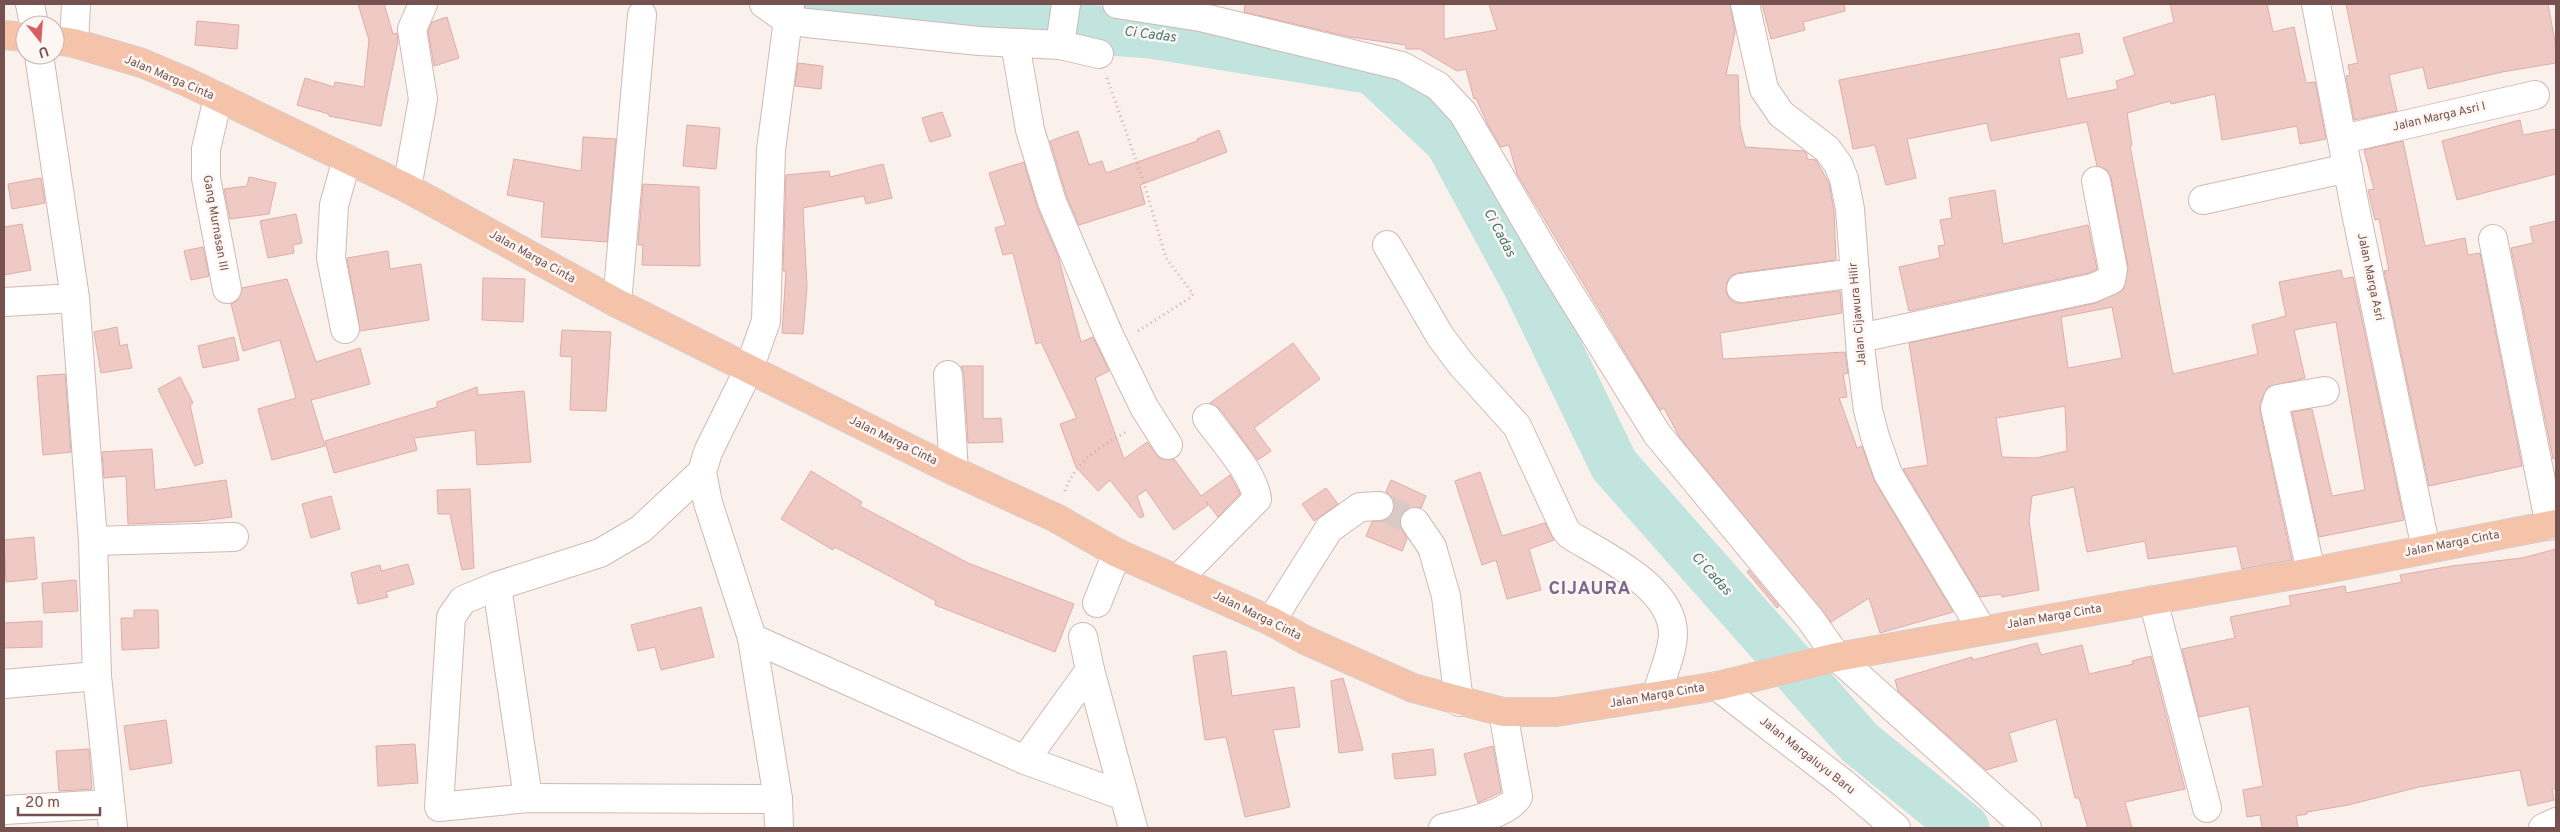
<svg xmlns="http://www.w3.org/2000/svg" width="2560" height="832" font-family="Overpass,sans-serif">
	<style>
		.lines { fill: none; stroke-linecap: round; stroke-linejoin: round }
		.river { stroke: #c1e4df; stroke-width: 49 }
		.building { fill: #efcac5; stroke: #e0aca7; fill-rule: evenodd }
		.minor-tunnel { stroke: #dac9c5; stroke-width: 28; stroke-dasharray: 28 14; stroke-linecap: butt }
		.minor-casing { stroke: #cfb9b4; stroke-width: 30 }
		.major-casing { stroke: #d8cfce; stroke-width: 30 }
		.path { stroke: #d4aca8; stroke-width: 3; stroke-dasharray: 1 4; stroke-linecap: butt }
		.minor { stroke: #fff; stroke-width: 28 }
		.major { stroke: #f4c3aa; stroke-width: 28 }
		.labels { text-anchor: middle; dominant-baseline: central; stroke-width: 5; stroke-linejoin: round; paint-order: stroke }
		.street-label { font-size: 12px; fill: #755250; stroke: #fef6f2 }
		.water-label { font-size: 14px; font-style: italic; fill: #447872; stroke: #fef6f2 }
		.district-label { font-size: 18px; font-weight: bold; letter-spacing: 1px; fill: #776890; stroke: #fef6f2 }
	</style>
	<rect width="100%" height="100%" fill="#fbf1ec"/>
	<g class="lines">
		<path class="river" d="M 821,4 L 925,17 L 1151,34 L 1373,70 L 1449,141 L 1527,285 L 1614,465 L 1860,743 L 1965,828"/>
	</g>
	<g class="building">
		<path d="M 358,4 L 384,4 L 393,34 L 397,33 L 398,41 L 381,126 L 329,116 L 329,114 L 297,105 L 305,78 L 334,87 L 335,82 L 364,87 L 369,40 Z"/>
		<path d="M 1245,4 L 1444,4 L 1444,39 L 1497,30 L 1489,4 L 1730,4 L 1735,32 L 1726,75 L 1738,75 L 1740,126 L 1745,147 L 1804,151 L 1807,154 L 1807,159 L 1816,160 L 1829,183 L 1834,211 L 1836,260 L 1738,273 L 1731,276 L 1727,282 L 1726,291 L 1729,298 L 1735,303 L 1743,303 L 1840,291 L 1842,313 L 1720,333 L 1723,359 L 1845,352 L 1848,373 L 1843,374 L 1847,397 L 1839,398 L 1857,448 L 1862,446 L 1875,482 L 1953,612 L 1880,633 L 1869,598 L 1831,622 L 1680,438 L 1664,408 L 1660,410 L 1517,174 L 1509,145 L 1501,147 L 1488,125 L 1476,98 L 1474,99 L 1466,69 L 1457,71 L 1420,49 L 1406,49 L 1406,45 L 1350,37 L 1244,12 Z"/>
		<path d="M 1762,4 L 1844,4 L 1845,11 L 1803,22 L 1805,30 L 1771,39 Z"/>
		<path d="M 2170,4 L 2267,4 L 2273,32 L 2294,27 L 2306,83 L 2315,82 L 2326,139 L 2300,144 L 2297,126 L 2222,140 L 2215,94 L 2171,104 L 2170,101 L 2127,113 L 2132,145 L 2130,146 L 2173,374 L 2258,354 L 2252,325 L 2286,316 L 2279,282 L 2341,270 L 2343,279 L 2353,277 L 2404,520 L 2319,537 L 2292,412 L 2312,409 L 2332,496 L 2365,490 L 2336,322 L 2294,330 L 2305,378 L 2268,387 L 2260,403 L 2260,411 L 2292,560 L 2242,569 L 2237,546 L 2148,559 L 2145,541 L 2087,552 L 2074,487 L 2032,496 L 2029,521 L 2039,590 L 2002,597 L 2001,594 L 1980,597 L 1903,469 L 1928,465 L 1909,343 L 2096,303 L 2123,290 L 2128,266 L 2111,178 L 2107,170 L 2097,166 L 2087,122 L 1991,141 L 1987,123 L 1907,139 L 1916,178 L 1886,185 L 1875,145 L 1853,149 L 1839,80 L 2079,33 L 2083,53 L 2059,58 L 2067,99 L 2118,89 L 2116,81 L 2135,75 L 2123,38 L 2174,22 ZM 2112,307 L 2122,358 L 2068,368 L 2061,317 ZM 2065,406 L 2067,451 L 2036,458 L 2002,457 L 1996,418 Z"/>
		<path d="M 2346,4 L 2548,4 L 2556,47 L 2556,63 L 2502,72 L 2428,89 L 2423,67 L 2389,75 L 2397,111 L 2354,120 L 2346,76 L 2350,75 L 2348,65 L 2358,63 Z"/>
		<path d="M 447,17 L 459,58 L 434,66 L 428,31 L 432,22 Z"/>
		<path d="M 197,21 L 239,25 L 237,49 L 195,45 Z"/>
		<path d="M 798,63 L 823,66 L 821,89 L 795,86 Z"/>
		<path d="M 942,112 L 951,136 L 930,142 L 922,118 Z"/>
		<path d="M 2520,120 L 2523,135 L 2556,129 L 2556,174 L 2457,200 L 2442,141 Z"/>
		<path d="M 687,125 L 720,128 L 716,169 L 683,166 Z"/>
		<path d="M 1219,130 L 1227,152 L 1140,185 L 1145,204 L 1079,225 L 1067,197 L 1050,141 L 1078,131 L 1089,165 L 1102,161 L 1106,173 L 1197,141 L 1197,139 Z"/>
		<path d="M 583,137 L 616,139 L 607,242 L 541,237 L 544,202 L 507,195 L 514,159 L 581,171 Z"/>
		<path d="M 2403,141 L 2425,246 L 2465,238 L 2468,255 L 2480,253 L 2522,466 L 2429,486 L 2384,271 L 2389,270 L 2379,219 L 2375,220 L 2368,190 L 2374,189 L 2364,150 Z"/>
		<path d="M 1024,162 L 1037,207 L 1058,256 L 1081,342 L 1093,337 L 1109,371 L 1095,378 L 1124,459 L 1147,442 L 1160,459 L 1174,459 L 1201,496 L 1230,475 L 1240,494 L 1218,517 L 1206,501 L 1208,505 L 1174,530 L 1146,490 L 1137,496 L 1144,516 L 1140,518 L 1110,480 L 1098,491 L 1076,467 L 1060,424 L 1077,418 L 1041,342 L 1036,344 L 1013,253 L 1003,255 L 995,228 L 1006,225 L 989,173 Z"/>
		<path d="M 883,164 L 892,198 L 866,204 L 864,196 L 803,208 L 807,287 L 803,334 L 782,333 L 786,271 L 783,271 L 786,175 L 829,171 L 830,177 Z"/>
		<path d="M 249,177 L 276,183 L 269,214 L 230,219 L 224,189 L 247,186 Z"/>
		<path d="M 41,178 L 45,203 L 12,209 L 8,184 Z"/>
		<path d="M 643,184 L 699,187 L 700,266 L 642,265 L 643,245 L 638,245 Z"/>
		<path d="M 1995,190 L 2003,244 L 2088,225 L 2097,269 L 2088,273 L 1909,311 L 1899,267 L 1940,258 L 1938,246 L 1945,245 L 1940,220 L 1952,218 L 1949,198 Z"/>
		<path d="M 296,214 L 302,243 L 293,245 L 294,253 L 268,258 L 260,221 Z"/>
		<path d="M 2556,221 L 2556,458 L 2553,459 L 2511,248 L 2533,243 L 2530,227 Z"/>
		<path d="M 22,224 L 31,270 L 4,275 L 4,227 Z"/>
		<path d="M 203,247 L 209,276 L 191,280 L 184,251 Z"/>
		<path d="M 388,251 L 390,269 L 421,264 L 429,320 L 360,331 L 347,258 Z"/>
		<path d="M 483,278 L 525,279 L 523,322 L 482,320 Z"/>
		<path d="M 287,279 L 316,362 L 360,348 L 370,384 L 311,400 L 325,446 L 272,460 L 258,409 L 296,398 L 280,340 L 243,351 L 231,304 L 238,300 L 242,288 Z"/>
		<path d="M 117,327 L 120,346 L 127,344 L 132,368 L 101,373 L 94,332 Z"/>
		<path d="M 562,330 L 611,332 L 606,411 L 570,410 L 572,357 L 560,356 Z"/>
		<path d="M 234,337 L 239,360 L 203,368 L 198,346 Z"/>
		<path d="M 1293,343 L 1320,379 L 1254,428 L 1271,451 L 1258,460 L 1220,409 L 1210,403 Z"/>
		<path d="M 961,366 L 983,366 L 983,419 L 1001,418 L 1003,442 L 968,443 L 964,374 Z"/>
		<path d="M 65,374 L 71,452 L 43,455 L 37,376 Z"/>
		<path d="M 180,377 L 193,403 L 190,405 L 203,463 L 195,466 L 158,389 Z"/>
		<path d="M 477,387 L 478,395 L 524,391 L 531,462 L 477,465 L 475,430 L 414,438 L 417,450 L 334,473 L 325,441 L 437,407 L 437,402 Z"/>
		<path d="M 152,449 L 155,490 L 226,480 L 232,517 L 201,521 L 128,524 L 126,476 L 104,478 L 102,452 Z"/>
		<path d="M 811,471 L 862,502 L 860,506 L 968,563 L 1074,604 L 1055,652 L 935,605 L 936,601 L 835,547 L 833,550 L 781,519 Z"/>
		<path d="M 1480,472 L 1502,536 L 1545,523 L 1554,540 L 1529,549 L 1541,590 L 1507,599 L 1496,560 L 1482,565 L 1455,481 Z"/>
		<path d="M 1391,480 L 1426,496 L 1421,508 L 1407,509 L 1401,516 L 1400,524 L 1407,539 L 1402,551 L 1366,536 L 1372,522 L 1387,519 L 1393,513 L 1395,505 L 1392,498 L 1386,492 Z"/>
		<path d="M 1326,488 L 1338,504 L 1314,521 L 1302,504 Z"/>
		<path d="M 470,489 L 474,568 L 462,570 L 450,514 L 438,514 L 437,490 Z"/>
		<path d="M 331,496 L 340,529 L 311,538 L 302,504 Z"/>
		<path d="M 34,537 L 37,579 L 6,582 L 4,540 Z"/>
		<path d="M 2556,549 L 2556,789 L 2552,789 L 2554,800 L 2528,806 L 2520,770 L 2419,787 L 2348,805 L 2307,812 L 2307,814 L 2296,816 L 2298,828 L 2262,828 L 2260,815 L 2247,817 L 2243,790 L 2263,786 L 2249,706 L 2199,717 L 2182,649 L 2235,638 L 2230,617 L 2291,605 L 2289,596 L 2345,586 L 2346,593 L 2402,582 L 2400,575 L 2452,566 L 2522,558 Z"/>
		<path d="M 408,564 L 414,584 L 386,592 L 388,597 L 358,604 L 351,573 L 380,565 L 381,571 Z"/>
		<path d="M 1749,570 L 1779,606 L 1777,608 L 1747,572 Z"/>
		<path d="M 76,580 L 78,611 L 44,613 L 42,583 Z"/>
		<path d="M 701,607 L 714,657 L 661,670 L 655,647 L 638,651 L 631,625 Z"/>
		<path d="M 134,610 L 158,610 L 159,648 L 122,650 L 121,618 L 134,618 Z"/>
		<path d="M 42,621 L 42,647 L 4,648 L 4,623 Z"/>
		<path d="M 2037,643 L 2041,655 L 2082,645 L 2089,674 L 2133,664 L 2132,661 L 2151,656 L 2185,789 L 2125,802 L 2132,828 L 2088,828 L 2079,798 L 2075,798 L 2056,719 L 2009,733 L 2017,761 L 1986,770 L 1898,691 L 1895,680 L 1972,657 L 1973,660 Z"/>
		<path d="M 1226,651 L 1232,696 L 1294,687 L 1300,727 L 1273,730 L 1290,807 L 1245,817 L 1226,737 L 1205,740 L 1193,656 Z"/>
		<path d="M 1343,678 L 1360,737 L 1363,750 L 1339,753 L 1331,681 Z"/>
		<path d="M 166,720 L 172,763 L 130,770 L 124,726 Z"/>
		<path d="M 415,744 L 418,783 L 378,786 L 376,746 Z"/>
		<path d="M 1493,746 L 1501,792 L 1478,803 L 1464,754 Z"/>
		<path d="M 89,749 L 92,789 L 59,791 L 56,751 Z"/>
		<path d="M 1433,749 L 1436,775 L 1395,779 L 1392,754 Z"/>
	</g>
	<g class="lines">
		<path class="minor-tunnel" d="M 1379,506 L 1415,522"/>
		<g class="minor-casing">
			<g id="minor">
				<path d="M 30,4 L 34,25"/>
				<path d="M 764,4 L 787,20 L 807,23 L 979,41 L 1060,45 L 1099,54"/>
				<path d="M 790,4 L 771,150 L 766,321 L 749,369 L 708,452 L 702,472 L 708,503 L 752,638 L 1025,760"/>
				<path d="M 1117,4 L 1200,17 L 1402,66 L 1438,86 L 1463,113 L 1549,260 L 1657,434 L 1811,620 L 1837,657 L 2027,828"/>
				<path d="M 1745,4 L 1764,89 L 1781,114 L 1827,149 L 1838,164 L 1844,179 L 1850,209 L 1861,355 L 1868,410 L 1875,437 L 1888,474 L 1982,630"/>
				<path d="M 2316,4 L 2357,218 L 2426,549"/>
				<path d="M 74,43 L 76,4"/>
				<path d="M 1015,43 L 1030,130 L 1052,202 L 1108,333 L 1144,407 L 1168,445"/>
				<path d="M 1060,45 L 1066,4"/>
				<path d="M 39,55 L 75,298 L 93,541 L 97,676 L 113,828"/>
				<path d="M 218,98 L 206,149 L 206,178 L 227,289"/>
				<path d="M 2343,139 L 2535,95"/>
				<path d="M 407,188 L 423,99 L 412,29 L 423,4"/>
				<path d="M 2203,200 L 2348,168"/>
				<path d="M 2493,239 L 2550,526"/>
				<path d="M 1387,245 L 1440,336 L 1461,364 L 1517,426 L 1565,529 L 1570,535 C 1604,556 1673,587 1673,634 C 1673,651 1661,679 1656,696"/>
				<path d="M 1741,288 L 1855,273"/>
				<path d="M 4,302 L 75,298"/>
				<path d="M 617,303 L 642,15"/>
				<path d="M 345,329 L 331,258 L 334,205 L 347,159"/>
				<path d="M 1860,338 L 2093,288 L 2111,280 L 2113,269 L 2096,181"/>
				<path d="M 948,375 L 954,471"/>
				<path d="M 702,472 L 641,529 L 600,553 L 497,586 L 463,600 L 451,617 L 439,807 L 528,798 L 778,799 L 779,828"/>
				<path d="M 1415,522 L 1432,547 L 1446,596 L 1459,702"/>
				<path d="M 93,541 L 234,537"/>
				<path d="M 2311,572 L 2275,408 L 2278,399 L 2325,391"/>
				<path d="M 1179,578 L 1257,499 C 1254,473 1222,440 1207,418"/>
				<path d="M 497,586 L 528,798"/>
				<path d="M 2153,600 L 2207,808"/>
				<path d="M 1097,603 L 1117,553"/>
				<path d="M 1271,621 L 1329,529 L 1360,507 L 1379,506"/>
				<path d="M 1083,637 L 1090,670 L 1025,760 L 1124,796"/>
				<path d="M 752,638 L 778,799"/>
				<path d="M 1090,670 L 1133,828"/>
				<path d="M 4,684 L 97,676"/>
				<path d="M 1717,686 L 1843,783 L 1896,828"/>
				<path d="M 4,810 L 110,804"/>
				<path d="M 1443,828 C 1464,823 1507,815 1518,797 L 1503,712"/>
				<path d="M 2543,828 L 2556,822"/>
			</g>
		</g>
		<g class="major-casing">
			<g id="major">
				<path d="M 4,35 L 25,37"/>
				<path d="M 55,40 L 74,43 L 142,63 L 187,82 L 407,188 L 617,303 L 725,357 L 954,471 L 1056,518 L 1117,553 L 1271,621 L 1305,640 L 1413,688 L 1503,712 L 1556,712 L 1656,696 L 1717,686 L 1837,657 L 2311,572 L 2556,524"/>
			</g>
		</g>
		<g class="path">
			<path d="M 1107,78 L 1143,180 L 1166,258 L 1193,294 L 1190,298 L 1138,331"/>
			<path d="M 1065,491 C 1075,461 1100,447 1126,432"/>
		</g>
		<use href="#minor" class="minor"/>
		<use href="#major" class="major"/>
	</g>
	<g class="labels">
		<g class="street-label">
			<text transform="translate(169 78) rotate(23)">Jalan Marga Cinta</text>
			<text transform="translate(2439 117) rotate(-13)">Jalan Marga Asri I</text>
			<text transform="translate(215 223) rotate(80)">Gang Murnasan III</text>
			<text transform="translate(532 257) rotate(29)">Jalan Marga Cinta</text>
			<text transform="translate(2370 277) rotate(78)">Jalan Marga Asri</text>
			<text transform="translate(1858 314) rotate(-95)">Jalan Cijawura Hilir</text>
			<text transform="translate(893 441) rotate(26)">Jalan Marga Cinta</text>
			<text transform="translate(2452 544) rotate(-11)">Jalan Marga Cinta</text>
			<text transform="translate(1257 616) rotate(26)">Jalan Marga Cinta</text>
			<text transform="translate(2054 617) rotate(-10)">Jalan Marga Cinta</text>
			<text transform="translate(1657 696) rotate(-10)">Jalan Marga Cinta</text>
			<text transform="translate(1807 756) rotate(38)">Jalan Margaluyu Baru</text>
		</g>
		<g class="water-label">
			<text transform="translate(1150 35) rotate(7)">Ci Cadas</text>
			<text transform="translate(1499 233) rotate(62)">Ci Cadas</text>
			<text transform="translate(1711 574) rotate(48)">Ci Cadas</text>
		</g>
		<g class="district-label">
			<text x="1590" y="589">CIJAURA</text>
		</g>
	</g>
	<rect width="2560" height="832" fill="none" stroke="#755250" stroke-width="10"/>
	<g transform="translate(40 40) rotate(163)"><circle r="24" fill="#fef6f2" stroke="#c7b4b1"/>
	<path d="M0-4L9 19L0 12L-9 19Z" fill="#db5b65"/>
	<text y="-8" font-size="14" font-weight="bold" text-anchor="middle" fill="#755250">U</text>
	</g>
	<path d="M18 807v8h82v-8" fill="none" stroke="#755250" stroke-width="2.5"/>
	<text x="25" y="807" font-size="15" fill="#755250" stroke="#fef6f2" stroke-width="4" paint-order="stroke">20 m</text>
</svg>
